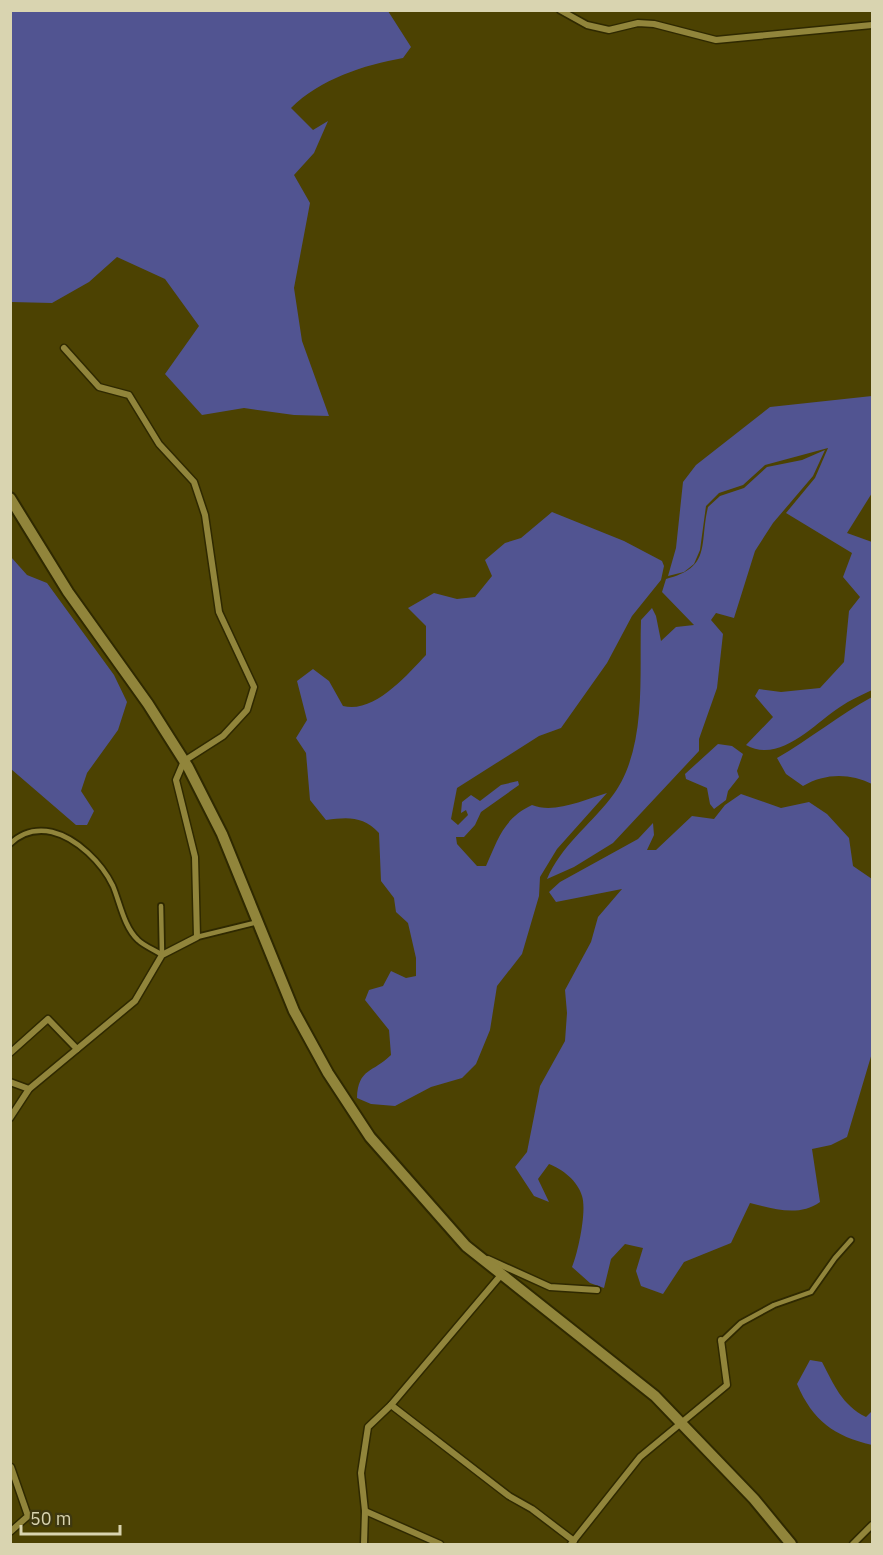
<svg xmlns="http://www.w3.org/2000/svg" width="883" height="1555" font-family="'IBM Plex Sans',sans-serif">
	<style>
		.green { fill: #515491 }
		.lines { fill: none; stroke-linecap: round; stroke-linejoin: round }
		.service-casing { stroke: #2f2900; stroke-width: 8 }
		.minor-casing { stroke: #2f2900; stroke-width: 9 }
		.tertiary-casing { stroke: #2f2900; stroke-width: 14 }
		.service { stroke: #91853b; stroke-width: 4.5 }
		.minor { stroke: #91853b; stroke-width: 6 }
		.tertiary { stroke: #91853b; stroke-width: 10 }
	</style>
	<rect width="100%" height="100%" fill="#4c4202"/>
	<g class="green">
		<path d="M 11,10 L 388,11 L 411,47 L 403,58 C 364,65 320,79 291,108 L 313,130 L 328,121 L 314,153 L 294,175 L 310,203 L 294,288 L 302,341 L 329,416 L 294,415 L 244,408 L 202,415 L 165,374 L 199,326 L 165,279 L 117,257 L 89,282 L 52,303 L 11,302 Z"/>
		<path d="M 872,396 L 872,493 L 847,533 L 872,542 L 872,690 C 862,695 850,700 840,707 C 814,724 780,764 746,745 L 773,717 L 755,696 L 759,689 L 781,692 L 820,688 L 844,662 L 849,611 L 860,597 L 843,577 L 852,553 L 786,513 L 815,478 L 828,448 L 765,465 L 743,485 L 719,493 L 706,506 L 700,550 L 694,564 L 684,572 L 668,576 L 676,548 L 683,482 L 696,465 L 770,407 Z"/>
		<path d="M 825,450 L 813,476 L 773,523 L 755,551 L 734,618 L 716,613 L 711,620 L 723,634 L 717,688 L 699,739 L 699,751 L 613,843 L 574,867 L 547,879 C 561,846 589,826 610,799 C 648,752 639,677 641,620 L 652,608 L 656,616 L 661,641 L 676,627 L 694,625 L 662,592 L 666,579 C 712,567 699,545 708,507 L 720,496 L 744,488 L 767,467 L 802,460 Z"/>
		<path d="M 552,512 L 624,541 L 662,561 L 664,566 L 661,580 L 632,616 L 607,663 L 561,728 L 539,736 L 457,788 L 451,819 L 458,825 L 468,815 L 466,810 L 461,813 L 462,802 L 471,795 L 480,801 L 501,785 L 518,781 L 519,785 L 481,812 L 475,825 L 464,837 L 456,837 L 457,844 L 477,866 L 486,866 C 498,839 504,818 532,805 C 554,814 584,800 607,793 L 557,849 L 540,877 L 539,896 L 522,954 L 497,986 L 490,1030 L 476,1064 L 462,1078 L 431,1087 L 395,1106 L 371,1104 L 357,1098 C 358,1068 373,1073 391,1055 L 389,1030 L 365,1000 L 369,990 L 383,986 L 391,971 L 406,978 L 416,976 L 416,958 L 408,923 L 396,912 L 394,898 L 381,881 L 379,833 C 363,816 348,817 326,820 L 310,800 L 306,753 L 296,738 L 307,720 L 297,681 L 313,669 L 329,681 L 343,706 C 374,714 407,675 426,655 L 426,626 L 408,608 L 434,593 L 457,599 L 475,597 L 492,576 L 485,560 L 505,543 L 521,538 Z"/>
		<path d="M 11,557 L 27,575 L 47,583 L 114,675 L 127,702 L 118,730 L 87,773 L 81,791 L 94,811 L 87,825 L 76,825 L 11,769 Z"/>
		<path d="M 872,697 L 872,784 C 850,773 825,773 803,786 L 786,774 L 777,758 C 810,739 839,715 872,697 Z"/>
		<path d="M 718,744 L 732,746 L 743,754 L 737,771 L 739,777 L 728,791 L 726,800 L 714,809 L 710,804 L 707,788 L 686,779 L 685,774 Z"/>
		<path d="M 741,794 L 781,808 L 809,802 L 827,814 L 849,838 L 853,866 L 872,879 L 872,1053 L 847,1137 L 831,1145 L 812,1149 L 820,1202 C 799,1217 774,1209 750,1203 L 731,1243 L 684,1262 L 663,1294 L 641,1286 L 636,1271 L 643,1248 L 625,1244 L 611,1259 L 604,1288 L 590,1283 L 572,1267 C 578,1253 587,1211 582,1196 C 578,1181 562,1169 549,1164 L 538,1179 L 549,1202 L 534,1196 L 515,1167 L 527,1152 L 540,1086 L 565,1041 L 567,1013 L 565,990 L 591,942 L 598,917 L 622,889 L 556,902 L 549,892 L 560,882 L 638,839 L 653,823 L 654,835 L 647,850 L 656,850 L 692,816 L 714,819 L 725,805 Z"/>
		<path d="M 810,1360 L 822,1362 C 834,1385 842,1405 866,1417 L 872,1411 L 872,1445 C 834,1436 813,1421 797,1384 Z"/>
	</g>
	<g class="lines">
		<g class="service-casing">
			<g id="service">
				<path d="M 10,844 C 22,832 37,829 52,832 C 77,838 102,863 113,886 C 120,903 124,927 138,940 C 144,946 155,950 162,955"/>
				<path d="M 161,906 L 162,955"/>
				<path d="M 197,937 L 258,922"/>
				<path d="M 721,1342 L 741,1323 L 774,1305 L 811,1292 L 835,1258 L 851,1240"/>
			</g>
		</g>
		<g class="minor-casing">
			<g id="minor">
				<path d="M 560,10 L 587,25 L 609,30 L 638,23 L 654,24 L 716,40 L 872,25"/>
				<path d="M 10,1053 L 48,1019 L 77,1049"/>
				<path d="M 10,1082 L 29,1089"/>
				<path d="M 10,1118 L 29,1089 L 135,1001 L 162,955 L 197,937 L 195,857 L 176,780 L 184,761 L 223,736 L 247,710 L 254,687 L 219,612 L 205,515 L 194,482 L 159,444 L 129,395 L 99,387 L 64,348"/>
				<path d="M 488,1259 L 550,1287 L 597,1290"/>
				<path d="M 391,1405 L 509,1496 L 532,1509 L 574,1541"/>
				<path d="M 365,1511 L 440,1544"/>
				<path d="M 10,1532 L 28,1516 L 11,1467"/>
				<path d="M 364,1544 L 365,1511 L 361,1473 L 368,1427 L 391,1405 L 501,1275"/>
				<path d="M 571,1544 L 640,1457 L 727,1385 L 721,1340"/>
				<path d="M 853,1544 L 872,1525"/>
			</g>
		</g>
		<g class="tertiary-casing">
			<path id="tertiary" d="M 10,498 L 68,592 L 148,704 L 188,767 L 222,834 L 294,1011 L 328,1073 L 370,1137 L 466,1246 L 655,1396 L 754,1499 L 791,1544"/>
		</g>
		<use href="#service" class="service"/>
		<use href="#minor" class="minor"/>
		<use href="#tertiary" class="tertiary"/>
	</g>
	<rect width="883" height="1555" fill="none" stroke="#d9d4b0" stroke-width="24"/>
	<path d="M21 1525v9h99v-9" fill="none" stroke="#d9d4b0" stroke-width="3"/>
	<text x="30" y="1525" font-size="18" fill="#d9d4b0" stroke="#3e3810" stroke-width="4.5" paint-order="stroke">50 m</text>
</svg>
